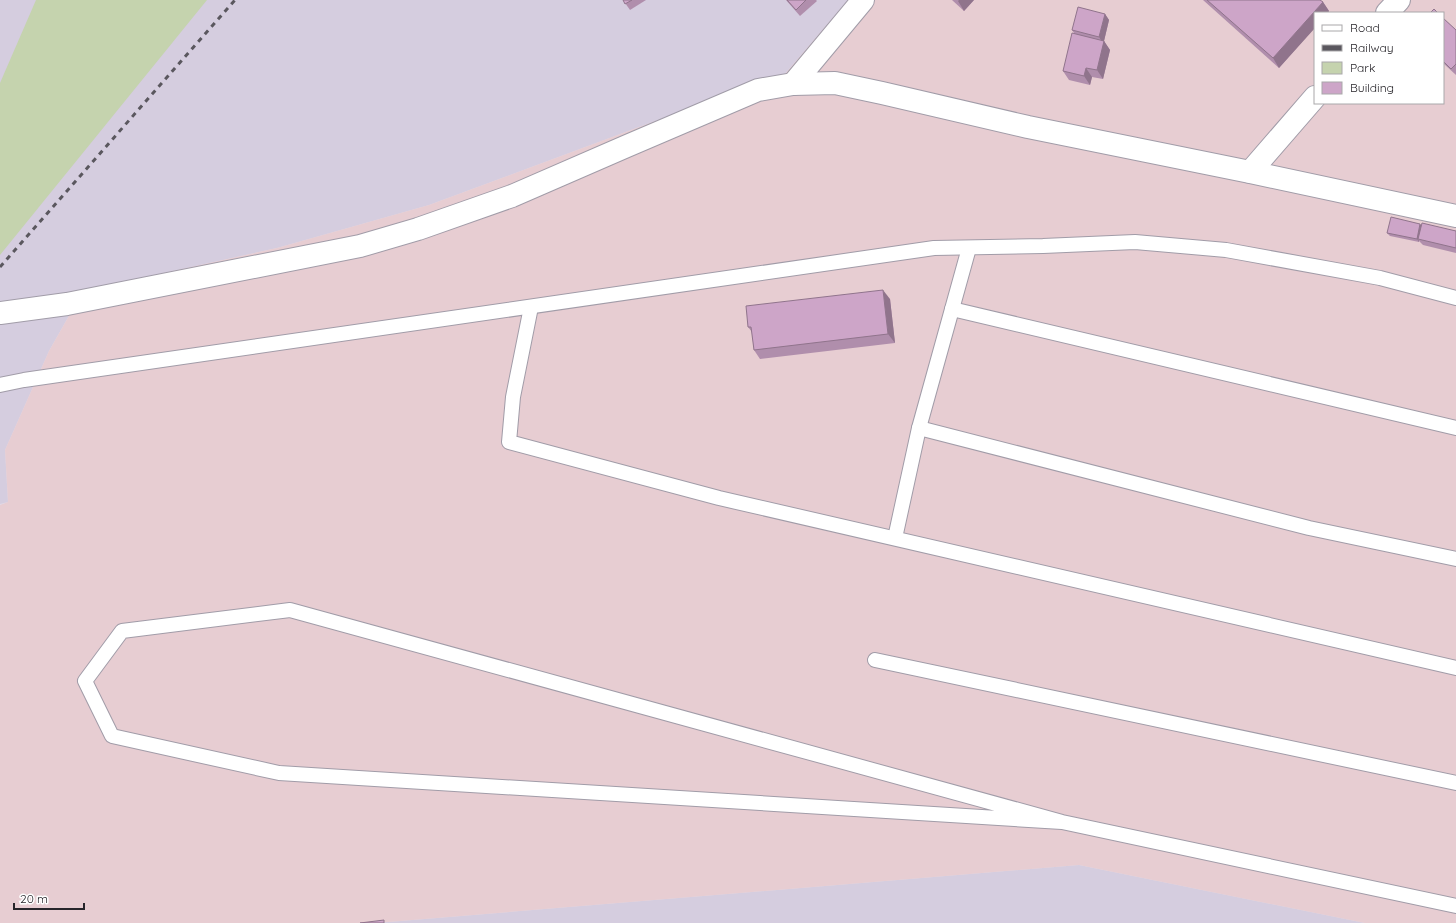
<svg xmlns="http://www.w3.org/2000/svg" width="1456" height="923" font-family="Quicksand,sans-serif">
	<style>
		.built { fill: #d5cddf }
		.industrial { fill: #e7cdd2; fill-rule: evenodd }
		.green { fill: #c5d3ae }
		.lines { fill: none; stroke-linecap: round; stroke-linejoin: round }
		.service-casing { stroke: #a19ca8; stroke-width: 16 }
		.minor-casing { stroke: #a19ca8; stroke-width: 24 }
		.secondary-casing { stroke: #a19ca8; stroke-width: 24 }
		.service { stroke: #fff; stroke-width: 14 }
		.minor { stroke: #fff; stroke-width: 22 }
		.secondary { stroke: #fff; stroke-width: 22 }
		.rail { stroke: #5a575e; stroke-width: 3; stroke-dasharray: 5 5; stroke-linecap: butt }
		.wall { fill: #b08eac }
		.shaded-wall { fill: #90748c }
		.building { fill: #cda5c8; stroke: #90748c }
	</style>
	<rect width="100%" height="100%" fill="#e1dbe8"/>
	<g class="built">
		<path d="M 0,0 L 848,0 L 785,74 L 639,127 L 429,205 L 277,248 L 83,291 L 49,351 L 5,450 L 8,502 L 0,504 Z"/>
		<path d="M 1079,865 L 1365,923 L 376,923 Z"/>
	</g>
	<path class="industrial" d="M 848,0 L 1456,0 L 1456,923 L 1365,923 L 1079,865 L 376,923 L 0,923 L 0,505 L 8,502 L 5,450 L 49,351 L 83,291 L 277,248 L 429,205 L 639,127 L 785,74 ZM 1315,13 L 1443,13 L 1443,103 L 1315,103 Z"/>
	<path class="green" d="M 36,0 L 207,0 L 0,255 L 0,83 Z"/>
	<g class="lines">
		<g class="service-casing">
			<g id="service">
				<path d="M 531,307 L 513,397 L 509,442 L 719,498 L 1456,668"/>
				<path d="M 952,309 L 1456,428"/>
				<path d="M 0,385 L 24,380 L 934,248 L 1043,246 L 1135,242 L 1226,250 L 1380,278 L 1456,298"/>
				<path d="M 919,428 L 1309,528 L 1456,559"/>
				<path d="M 895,538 L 919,428 L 969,248"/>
				<path d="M 875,660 L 1456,783"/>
				<path d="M 1062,822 L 279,773 L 112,736 L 85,681 L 122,631 L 290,610 L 1062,822 L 1456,906"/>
			</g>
		</g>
		<g class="minor-casing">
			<g id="minor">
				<path d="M 1387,13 L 1399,0"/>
				<path d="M 1250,172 L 1315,97"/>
			</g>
		</g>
		<g class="secondary-casing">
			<g id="secondary">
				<path d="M 793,84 L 863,0"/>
				<path d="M 0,313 L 67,304 L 360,246 L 418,229 L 512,196 L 627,146 L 758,90 L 793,84 L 835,83 L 882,93 L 1028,127 L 1250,172 L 1456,216"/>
			</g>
		</g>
		<use href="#service" class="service"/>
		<use href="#minor" class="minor"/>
		<use href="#secondary" class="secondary"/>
		<path class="rail" d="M 0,267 L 235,0"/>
	</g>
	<g class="wall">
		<path d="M 623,0 L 646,0 L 630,10 Z"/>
		<path d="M 786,0 L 816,0 L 817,1 L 800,16 Z"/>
		<path d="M 952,0 L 974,0 L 964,11 Z"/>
		<path d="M 1203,0 L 1320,0 L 1323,2 L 1329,11 L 1279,68 Z"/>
		<path d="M 1105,14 L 1109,20 L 1104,41 L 1110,50 L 1103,79 L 1092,77 L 1090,85 L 1069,80 L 1063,71 L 1074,33 L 1072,30 Z"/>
		<path d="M 1443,18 L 1456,30 L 1456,75 L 1443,63 Z"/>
		<path d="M 1420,224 L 1421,225 L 1456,231 L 1456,253 L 1423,245 L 1419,241 L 1419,242 L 1390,236 L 1387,233 Z"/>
		<path d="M 890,299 L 895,343 L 760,359 L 754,350 L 752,332 L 748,327 Z"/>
	</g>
	<g class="shaded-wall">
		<path d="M 959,0 L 974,0 L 964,11 L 958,1 Z"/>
		<path d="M 1323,2 L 1329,11 L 1328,13 L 1315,13 L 1315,28 L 1279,68 L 1273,58 Z"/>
		<path d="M 1105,14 L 1109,20 L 1104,41 L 1110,50 L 1103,79 L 1097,70 L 1103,43 L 1099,37 Z"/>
		<path d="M 1086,68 L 1092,77 L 1090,85 L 1084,76 Z"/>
		<path d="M 1420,224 L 1422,227 L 1418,239 L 1419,241 L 1419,242 L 1417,239 Z"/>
		<path d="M 883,290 L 890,299 L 895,343 L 888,334 Z"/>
	</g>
	<g class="building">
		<path d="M 623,0 L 632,0 L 625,4 Z"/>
		<path d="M 787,0 L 806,0 L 796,10 Z"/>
		<path d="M 1207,0 L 1320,0 L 1323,2 L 1273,58 Z"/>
		<path d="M 1078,7 L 1105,14 L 1099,37 L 1072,30 Z"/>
		<path d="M 1434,9 L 1438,13 L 1430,13 Z"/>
		<path d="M 1443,18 L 1456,30 L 1456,64 L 1451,69 L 1443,61 Z"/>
		<path d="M 1072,33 L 1104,41 L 1097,70 L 1086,68 L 1084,76 L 1063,71 Z"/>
		<path d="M 1391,217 L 1420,224 L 1417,239 L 1387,233 Z"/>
		<path d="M 1422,223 L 1456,231 L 1456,248 L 1418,239 Z"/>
		<path d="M 883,290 L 888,334 L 754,350 L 751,327 L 748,327 L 746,306 Z"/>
		<path d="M 384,920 L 384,923 L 360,923 Z"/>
	</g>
	<rect x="1314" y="12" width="130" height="92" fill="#ffffff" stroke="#a9a8aa"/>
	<rect x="1322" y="25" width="20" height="6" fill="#ffffff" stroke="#a9a8aa"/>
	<text x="1350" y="32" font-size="12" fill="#27252a">Road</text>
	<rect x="1322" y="45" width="20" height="6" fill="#5a575e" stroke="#a9a8aa"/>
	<text x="1350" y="52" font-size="12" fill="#27252a">Railway</text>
	<rect x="1322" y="62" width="20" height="12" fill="#c5d3ae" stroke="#a9a8aa"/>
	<text x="1350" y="72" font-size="12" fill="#27252a">Park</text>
	<rect x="1322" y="82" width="20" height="12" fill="#cda5c8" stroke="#a9a8aa"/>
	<text x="1350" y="92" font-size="12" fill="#27252a">Building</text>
	<path d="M14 903v6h70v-6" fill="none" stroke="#27252a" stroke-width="2"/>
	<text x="20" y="903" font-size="12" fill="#27252a" stroke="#ffffff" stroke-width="3" paint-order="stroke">20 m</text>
</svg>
